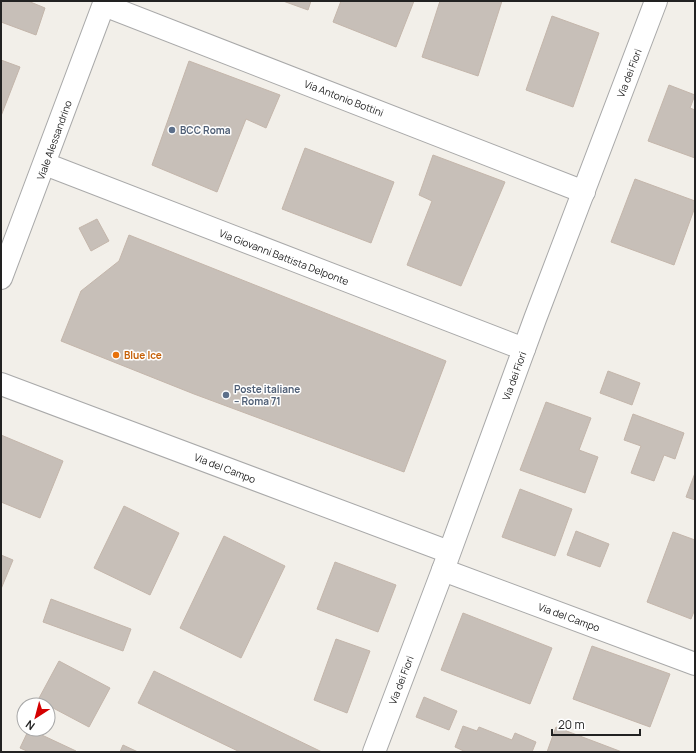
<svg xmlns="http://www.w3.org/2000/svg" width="696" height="753" font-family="Manrope,sans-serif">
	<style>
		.building { fill: #c7bfb8; stroke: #c4b6ab }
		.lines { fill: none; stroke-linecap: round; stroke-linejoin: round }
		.minor-casing { stroke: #a9a9a9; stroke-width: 24 }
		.tertiary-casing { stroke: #a9a9a9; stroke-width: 24 }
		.minor { stroke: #fff; stroke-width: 22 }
		.tertiary { stroke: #fff; stroke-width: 22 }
		.service-dot { fill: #5c6f8a; stroke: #fff; stroke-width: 1.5 }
		.food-dot { fill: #e8710a; stroke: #fff; stroke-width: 1.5 }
		.labels { text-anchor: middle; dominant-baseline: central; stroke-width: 3; stroke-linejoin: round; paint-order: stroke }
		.street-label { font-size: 10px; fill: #222; stroke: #fff }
		.service-label { font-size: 10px; font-weight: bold; fill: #4e5e75; stroke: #fff; text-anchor: start }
		.food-label { font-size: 10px; font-weight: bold; fill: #c56008; stroke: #fff; text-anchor: start }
	</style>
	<rect width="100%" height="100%" fill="#f2efe9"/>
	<g class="building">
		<path d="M 1,1 L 28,1 L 45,8 L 36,35 L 1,22 Z"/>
		<path d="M 283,1 L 311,1 L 308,10 Z"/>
		<path d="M 341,1 L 414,1 L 396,47 L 333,22 Z"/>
		<path d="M 440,1 L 502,1 L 478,76 L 422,57 Z"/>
		<path d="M 552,16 L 599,33 L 573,107 L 526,90 Z"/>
		<path d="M 1,60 L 20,67 L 1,116 Z"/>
		<path d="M 189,61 L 280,95 L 266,128 L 246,119 L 217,192 L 152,165 Z"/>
		<path d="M 669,85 L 695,95 L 690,108 L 695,110 L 695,158 L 648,141 Z"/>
		<path d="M 305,148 L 394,182 L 371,243 L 282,209 Z"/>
		<path d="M 433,155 L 505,182 L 461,286 L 407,265 L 432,201 L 419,195 Z"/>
		<path d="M 635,179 L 695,201 L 695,207 L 674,265 L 611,242 Z"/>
		<path d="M 97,219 L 109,241 L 91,251 L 79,228 Z"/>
		<path d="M 129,235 L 446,361 L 404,472 L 194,394 L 61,341 L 81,291 L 119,261 Z"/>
		<path d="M 608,371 L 640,383 L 632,405 L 600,393 Z"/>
		<path d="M 546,402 L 591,418 L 579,450 L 598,457 L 585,493 L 520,470 Z"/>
		<path d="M 633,414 L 684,433 L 675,459 L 664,455 L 654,481 L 631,473 L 641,446 L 624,440 Z"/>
		<path d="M 1,435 L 63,461 L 40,518 L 1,502 Z"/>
		<path d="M 695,473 L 695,500 L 686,497 Z"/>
		<path d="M 520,489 L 572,509 L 555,556 L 502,537 Z"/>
		<path d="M 124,506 L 179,533 L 150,595 L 94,568 Z"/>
		<path d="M 576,531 L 609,544 L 600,567 L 567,555 Z"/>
		<path d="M 673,532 L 695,540 L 695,609 L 691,619 L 647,602 Z"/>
		<path d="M 224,536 L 285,566 L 241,658 L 180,628 Z"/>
		<path d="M 1,555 L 13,560 L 1,589 Z"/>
		<path d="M 335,562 L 396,585 L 378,632 L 317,609 Z"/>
		<path d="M 51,599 L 131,629 L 123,651 L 43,622 Z"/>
		<path d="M 463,613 L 552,648 L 530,704 L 441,670 Z"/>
		<path d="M 336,639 L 370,651 L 347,713 L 314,700 Z"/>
		<path d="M 592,646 L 670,674 L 650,727 L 573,699 Z"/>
		<path d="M 59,661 L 110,688 L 89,727 L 38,700 Z"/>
		<path d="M 154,671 L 322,752 L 240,752 L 138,703 Z"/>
		<path d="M 424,697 L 457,711 L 449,730 L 416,717 Z"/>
		<path d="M 463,726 L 477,731 L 479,727 L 512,740 L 515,733 L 536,742 L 532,752 L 466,752 L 455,747 Z"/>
		<path d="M 556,727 L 622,752 L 547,752 Z"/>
		<path d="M 29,729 L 76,751 L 76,752 L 29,752 L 20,748 Z"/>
		<path d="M 123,745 L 138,752 L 120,752 Z"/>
	</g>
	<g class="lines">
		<g class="minor-casing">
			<g id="minor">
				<path d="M 104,5 L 584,192"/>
				<path d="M 45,164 L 524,349"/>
				<path d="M 1,384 L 449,552"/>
				<path d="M 443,570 L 695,664"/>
				<path d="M 374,752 L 443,570 L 535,319 L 656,1"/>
			</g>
		</g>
		<g class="tertiary-casing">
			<path id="tertiary" d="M 1,278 L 105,1"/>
		</g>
		<use href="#minor" class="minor"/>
		<use href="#tertiary" class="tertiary"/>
	</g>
	<g class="service-dot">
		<circle cx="172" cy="130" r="4"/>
		<circle cx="226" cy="395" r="4"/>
	</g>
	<circle class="food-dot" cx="116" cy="355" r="4"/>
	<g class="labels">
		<g class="street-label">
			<text transform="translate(629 73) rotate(-69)">Via dei Fiori</text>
			<text transform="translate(344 98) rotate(21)">Via Antonio Bottini</text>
			<text transform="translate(54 140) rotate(-70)">Viale Alessandrino</text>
			<text transform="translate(284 257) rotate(21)">Via Giovanni Battista Delponte</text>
			<text transform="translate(514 376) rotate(-70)">Via dei Fiori</text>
			<text transform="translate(225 468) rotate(21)">Via del Campo</text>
			<text transform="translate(569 617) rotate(20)">Via del Campo</text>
			<text transform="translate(401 680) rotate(-69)">Via dei Fiori</text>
		</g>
		<g class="service-label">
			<text x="180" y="130">BCC Roma</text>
			<text x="234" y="389">Poste italiane<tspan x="234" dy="12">– Roma 71</tspan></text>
		</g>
		<g class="food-label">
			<text x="124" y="355">Blue Ice</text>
		</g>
	</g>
	<rect width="696" height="753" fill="none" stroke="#222222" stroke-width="4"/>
	<g transform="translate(36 717) rotate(216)"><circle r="19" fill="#ffffff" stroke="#a7a7a7"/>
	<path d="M0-3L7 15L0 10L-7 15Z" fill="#d40000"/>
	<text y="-6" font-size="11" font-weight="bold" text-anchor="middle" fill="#222222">N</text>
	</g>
	<path d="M552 729v6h88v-6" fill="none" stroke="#222222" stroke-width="2"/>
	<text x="558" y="729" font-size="12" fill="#222222" stroke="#ffffff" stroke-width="3" paint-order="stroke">20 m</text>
</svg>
